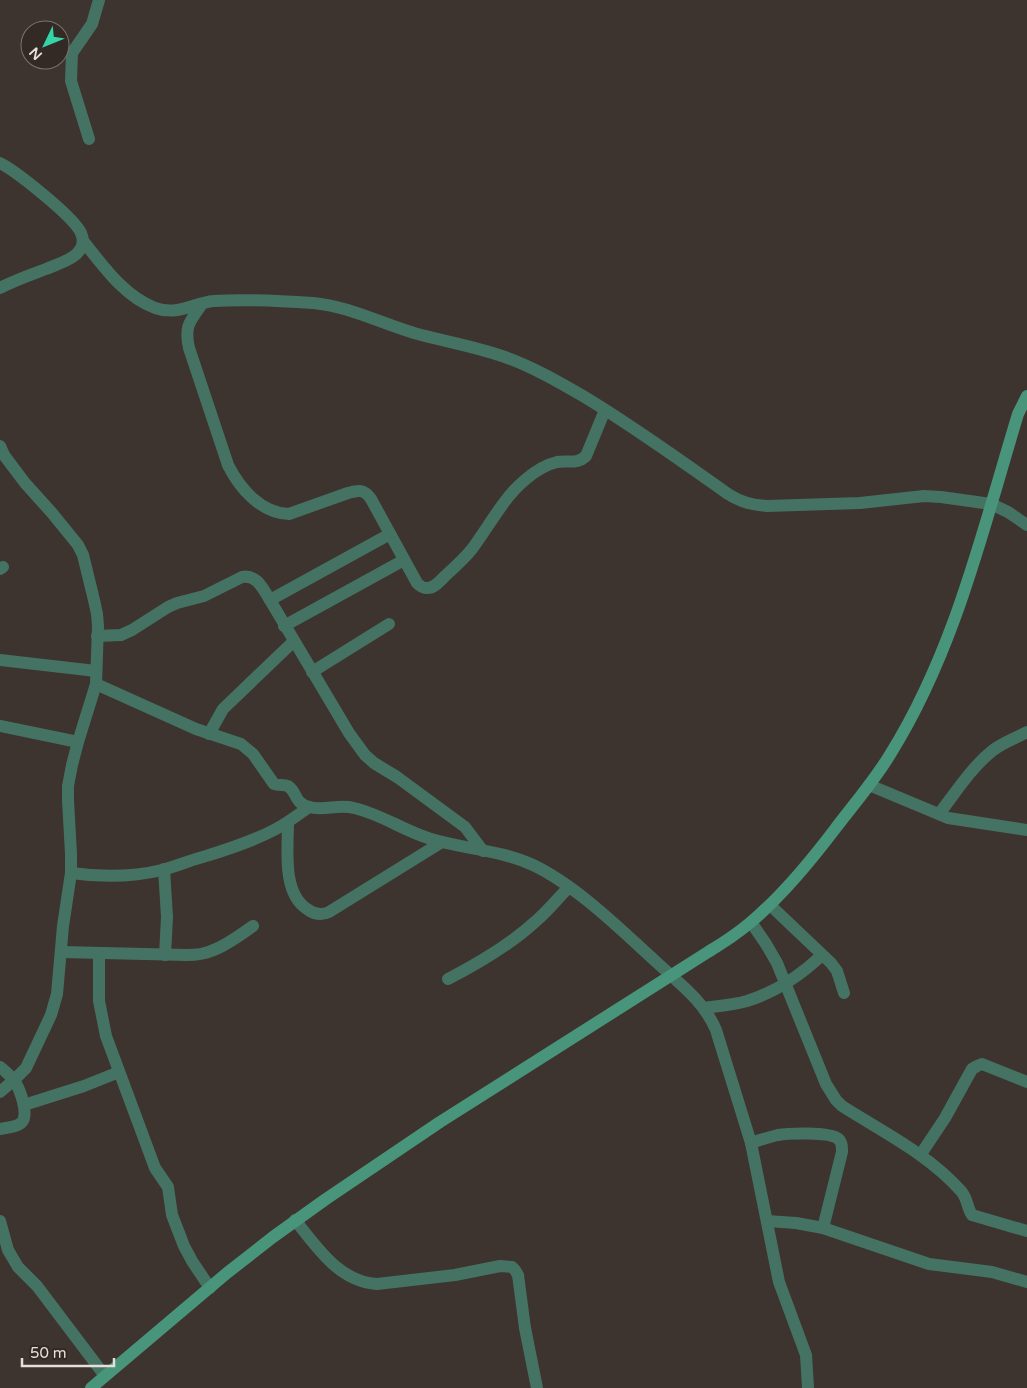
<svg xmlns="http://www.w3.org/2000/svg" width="1027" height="1388" font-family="'Varela Round',sans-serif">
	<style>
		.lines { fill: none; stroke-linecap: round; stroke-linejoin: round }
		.minor { stroke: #457363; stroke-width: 12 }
		.tertiary { stroke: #457363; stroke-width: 12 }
		.secondary { stroke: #48957b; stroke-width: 12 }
	</style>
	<rect width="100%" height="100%" fill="#3d332f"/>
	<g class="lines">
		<g class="minor">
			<path d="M 89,139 L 71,81 L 72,53 L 92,24 L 99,0"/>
			<path d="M 0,163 C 16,171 74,217 81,233 C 85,242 82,250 74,256 C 66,262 55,265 46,269 C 30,275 15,280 0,288"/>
			<path d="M 84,242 C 104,267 124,296 155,308 C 179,316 192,303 214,301 C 244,299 283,301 313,303 C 348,306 380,323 414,333 C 443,341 473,346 502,356 C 531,366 557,381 583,396 C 633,426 680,460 728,494 C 741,502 751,505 767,506 L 860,503 L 924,496 L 941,497 L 991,504 L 1008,512 L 1027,525"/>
			<path d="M 202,304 C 190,321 184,326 189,348 L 228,465 C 240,489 261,513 289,514 L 348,493 C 359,490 364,489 371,499 L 417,583 C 419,585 422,588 426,588 C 434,589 440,581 445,576 C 455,567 464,559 472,549 C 483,534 492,519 503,504 C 515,487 536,467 557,462 C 569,460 576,465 586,456 L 605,410"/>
			<path d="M 0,446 L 4,455 L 25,483 L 52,513 L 78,545 L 83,555 L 94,600 L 97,614 L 98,626 L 96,684 L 78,742 L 72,765 L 68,786 L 68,800 L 71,854 L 71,873 L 63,926 L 57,994 L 51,1015 L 26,1068 L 14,1080 L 0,1092"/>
			<path d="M 0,569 L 3,567"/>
			<path d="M 270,600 L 390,534"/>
			<path d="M 284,626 L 404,560"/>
			<path d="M 97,636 L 121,635 L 132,630 L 168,607 L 177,603 L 204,596 L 242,577 C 257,574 263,589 270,600 L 349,733 L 365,755 L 374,763 L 397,777 L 465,827 L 483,851"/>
			<path d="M 0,660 L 96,671"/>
			<path d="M 312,672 L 389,624"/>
			<path d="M 96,684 L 196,729 L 241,744 L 253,754 L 274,784 C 279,786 284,784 288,786 C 298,793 293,802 309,807 C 323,811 339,804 354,808 C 381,814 404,831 431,839 C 464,849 501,850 533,865 C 575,885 617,926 652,958 C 676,981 703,999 716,1030 L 751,1143 L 779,1282 L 806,1355 L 808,1388"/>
			<path d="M 0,726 L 78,742"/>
			<path d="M 209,734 L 223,709 L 294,641"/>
			<path d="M 939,814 C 956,792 971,768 992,751 C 1002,743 1016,738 1027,732"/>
			<path d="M 288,822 C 288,849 282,893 307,909 C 314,914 321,916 329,912 L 442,842"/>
			<path d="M 164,869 L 167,917 L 165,955"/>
			<path d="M 71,873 C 100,877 133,877 162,870 C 177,866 191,860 206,856 C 229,849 253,841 274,830 C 286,824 298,815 309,807"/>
			<path d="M 770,905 L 831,963 L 837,971 L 844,993"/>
			<path d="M 751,922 L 766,944 L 777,963 L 826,1084 L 836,1100 L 842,1106 C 883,1132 928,1154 961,1191 C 968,1199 967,1208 972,1215 L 1027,1231"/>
			<path d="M 61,952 L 187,955 C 195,955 204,954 211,951 C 226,946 240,935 253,926"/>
			<path d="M 99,954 L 99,1001 L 106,1036 L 155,1168 L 168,1187 L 172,1215 L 184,1246 L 192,1261 L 210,1288"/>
			<path d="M 448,979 C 479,963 510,945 536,921 C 548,911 558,898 569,887"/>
			<path d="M 704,1008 C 718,1006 733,1005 747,1001 C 776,992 801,975 822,955"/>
			<path d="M 0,1067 C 5,1071 11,1076 14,1081 C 20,1088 29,1115 22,1122 C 18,1127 6,1128 0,1129"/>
			<path d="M 24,1105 L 84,1086 L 119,1072"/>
			<path d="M 751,1143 C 760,1140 769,1137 778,1135 C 789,1133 828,1132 837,1138 C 842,1141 842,1146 842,1152 L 823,1228"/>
			<path d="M 921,1154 L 945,1118 L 972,1069 L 977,1066 L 982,1064 L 1027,1082"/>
			<path d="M 295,1220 C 317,1247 339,1282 377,1284 L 455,1275 L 500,1266 L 512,1267 L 515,1270 L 518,1275 L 525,1328 L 537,1388"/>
			<path d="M 0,1221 L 8,1250 L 18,1267 L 37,1286 L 105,1376"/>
			<path d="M 767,1221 L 796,1223 L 823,1228 L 929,1264 L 992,1272 L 1027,1282"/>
		</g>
		<path class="tertiary" d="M 869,785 L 948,818 L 1027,830"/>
		<path class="secondary" d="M 91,1388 L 227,1273 L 273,1237 L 326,1199 L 440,1122 L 708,952 C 723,943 738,933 751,922 C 783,895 810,862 835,829 C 854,804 875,780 891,753 C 955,650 983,529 1018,414 L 1027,396"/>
	</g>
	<g transform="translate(45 45) rotate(227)"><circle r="24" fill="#332925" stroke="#7a726e"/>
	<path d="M0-4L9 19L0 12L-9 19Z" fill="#34d4a7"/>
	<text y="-8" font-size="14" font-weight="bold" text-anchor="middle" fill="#e5dfdc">N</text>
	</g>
	<path d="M22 1358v8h92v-8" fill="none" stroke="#e5dfdc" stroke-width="2.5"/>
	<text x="30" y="1358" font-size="15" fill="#e5dfdc" stroke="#332925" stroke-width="4" paint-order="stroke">50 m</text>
</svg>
